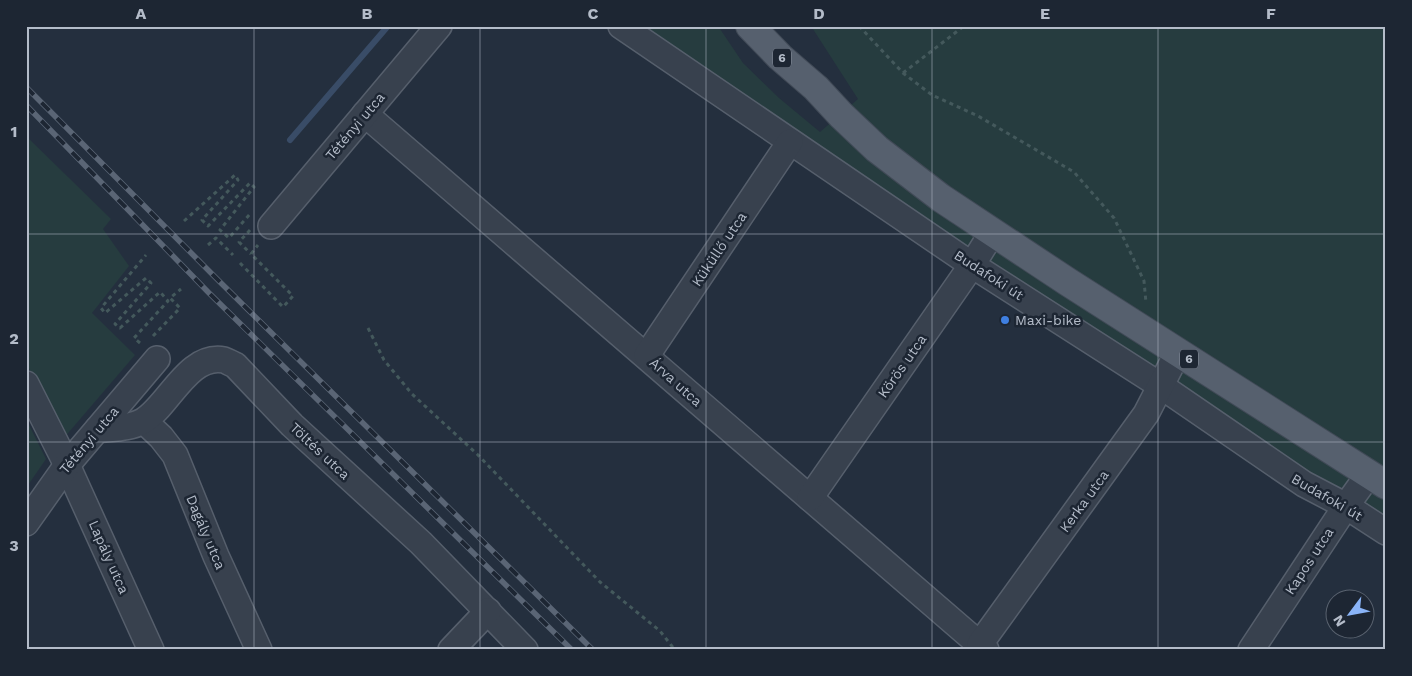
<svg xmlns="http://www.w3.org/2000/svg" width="1412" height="676" font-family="'Work Sans',sans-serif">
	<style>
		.green { fill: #263c3f }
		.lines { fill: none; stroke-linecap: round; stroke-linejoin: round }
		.stream { stroke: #394c67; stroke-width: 6 }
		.street-casing { stroke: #565f6c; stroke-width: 28 }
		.primary-casing { stroke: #414a57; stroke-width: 30 }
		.path { stroke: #44595c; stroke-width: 3; stroke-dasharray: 4 4; stroke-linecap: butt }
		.street { stroke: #38414e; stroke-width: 25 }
		.primary { stroke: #56606e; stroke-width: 28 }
		.rail-casing { stroke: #5a6575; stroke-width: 5.5 }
		.rail { stroke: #1d2633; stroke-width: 4; stroke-dasharray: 11; stroke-linecap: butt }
		.grid { fill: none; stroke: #b4bcc9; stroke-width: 1; stroke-opacity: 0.55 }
		.shop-dot { fill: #3f7fe0; stroke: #1d2633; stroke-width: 2 }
		.labels { text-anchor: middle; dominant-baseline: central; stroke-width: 5; stroke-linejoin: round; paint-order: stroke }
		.shield { fill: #1d2633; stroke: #878f9c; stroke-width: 1 }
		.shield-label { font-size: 12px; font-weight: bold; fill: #b4bcc9 }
		.street-label { font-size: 14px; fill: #b4bcc9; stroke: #1d2633 }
		.poi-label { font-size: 14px; fill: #b4bcc9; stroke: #1d2633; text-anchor: start }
		.neatline { fill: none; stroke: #b4bcc9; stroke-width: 2 }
		.grid-label { font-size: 16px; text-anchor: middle; font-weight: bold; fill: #b4bcc9 }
	</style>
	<rect width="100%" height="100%" fill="#242f3e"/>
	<g class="green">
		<path d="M 632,26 L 718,26 L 743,63 L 779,98 L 820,132 L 858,99 L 811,26 L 1386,26 L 1386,527 Z"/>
		<path d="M 26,136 L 111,219 L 103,229 L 129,266 L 92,313 L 135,355 L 63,439 L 26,362 Z"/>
		<path d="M 26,419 L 46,459 L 26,488 Z"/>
	</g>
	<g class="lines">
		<path class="stream" d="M 290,140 L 388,26"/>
		<g class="street-casing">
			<g id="street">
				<path d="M 621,26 L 972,265 L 1161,386 L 1304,484 L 1346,506 L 1386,532"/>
				<path d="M 365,114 L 986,650"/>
				<path d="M 271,226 L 439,26"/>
				<path d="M 647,355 L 790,142"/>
				<path d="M 26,384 L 67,465 L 151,650"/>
				<path d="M 144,421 L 161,437 L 175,455 L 216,556 L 259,650"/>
				<path d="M 97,430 C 112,428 129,429 143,421 C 168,407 188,353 224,360 C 227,361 232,364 235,365 L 292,425 L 421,543 L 525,650"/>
				<path d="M 810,498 L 972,265 L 992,233"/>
				<path d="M 26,523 L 67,465 L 157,359"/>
				<path d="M 980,644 L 1146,414 L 1178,352"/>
				<path d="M 451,650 L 488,611"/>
				<path d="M 1251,650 L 1346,506 L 1369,474"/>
			</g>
		</g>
		<g class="primary-casing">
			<path id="primary" d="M 750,26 L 780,57 L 816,88 L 841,115 L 877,149 L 941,198 L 1068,282 L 1386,485"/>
		</g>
		<g class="path">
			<path d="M 859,26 L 903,73 L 932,95 L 978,116 L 1074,172 L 1114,218 L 1144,281 L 1146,303"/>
			<path d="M 903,73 L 964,26"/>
			<path d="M 184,221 L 235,175 L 238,180 L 202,220 L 208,226 L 250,183 L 254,187 L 220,230 L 229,238 L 250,214 L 251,215"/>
			<path d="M 250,230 L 239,242 L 251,254"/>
			<path d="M 208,245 L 216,238 L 233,255"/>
			<path d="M 240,263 L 283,307 L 293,296 L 251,254 L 258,245"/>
			<path d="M 368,328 L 384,360 L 412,394 L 478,455 L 600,582 L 660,631 L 675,650"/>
			<path d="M 153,336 L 180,308 L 170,298 L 181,289"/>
			<path d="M 140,343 L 134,338 L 168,301 L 160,292 L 120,328 L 115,324 L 151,283 L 146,278 L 105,313 L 101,308 L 146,255"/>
		</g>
		<use href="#street" class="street"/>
		<use href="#primary" class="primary"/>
		<g class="rail-casing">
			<g id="rail">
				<path d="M 26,87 L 220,282 L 593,650"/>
				<path d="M 26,105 L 209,293 L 572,650"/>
			</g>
		</g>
		<use href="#rail" class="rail"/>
	</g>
	<path class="grid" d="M 254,26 L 254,650M 480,26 L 480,650M 706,26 L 706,650M 932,26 L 932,650M 1158,26 L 1158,650M 26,234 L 1386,234M 26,442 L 1386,442"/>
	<circle class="shop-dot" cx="1005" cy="320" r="5"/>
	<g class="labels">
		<g class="shield">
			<rect x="773" y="48.5" width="18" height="19" rx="4"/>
			<rect x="1180" y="349.5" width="18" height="19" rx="4"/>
		</g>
		<g class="shield-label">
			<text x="782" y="58">6</text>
			<text x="1189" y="359">6</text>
		</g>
		<g class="street-label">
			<text transform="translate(355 126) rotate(-50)">Tétényi utca</text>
			<text transform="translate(719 249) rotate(-56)">Küküllő utca</text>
			<text transform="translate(989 275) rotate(33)">Budafoki út</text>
			<text transform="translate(902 366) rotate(-55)">Körös utca</text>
			<text transform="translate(676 382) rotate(42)">Árva utca</text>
			<text transform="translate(89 440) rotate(-50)">Tétényi utca</text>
			<text transform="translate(320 451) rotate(43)">Töltés utca</text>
			<text transform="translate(1327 497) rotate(30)">Budafoki út</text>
			<text transform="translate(1084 501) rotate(-54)">Kerka utca</text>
			<text transform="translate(206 532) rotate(67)">Dagály utca</text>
			<text transform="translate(109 557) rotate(66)">Lapály utca</text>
			<text transform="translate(1309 561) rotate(-57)">Kapos utca</text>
		</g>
		<g class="poi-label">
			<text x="1015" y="320">Maxi-bike</text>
		</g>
	</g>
	<rect width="1412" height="676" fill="none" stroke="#1d2633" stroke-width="55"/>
	<g transform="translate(1350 614) rotate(238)"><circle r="24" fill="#1d2633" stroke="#59626f"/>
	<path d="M0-4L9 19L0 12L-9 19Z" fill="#8ab4f8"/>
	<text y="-8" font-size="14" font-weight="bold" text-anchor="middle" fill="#b4bcc9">N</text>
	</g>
	<rect x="28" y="28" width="1356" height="620" class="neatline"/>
	<g class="grid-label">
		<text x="141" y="19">A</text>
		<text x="367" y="19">B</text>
		<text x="593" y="19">C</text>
		<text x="819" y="19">D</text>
		<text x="1045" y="19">E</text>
		<text x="1271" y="19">F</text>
		<text x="14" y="137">1</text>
		<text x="14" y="344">2</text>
		<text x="14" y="551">3</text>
	</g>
</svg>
